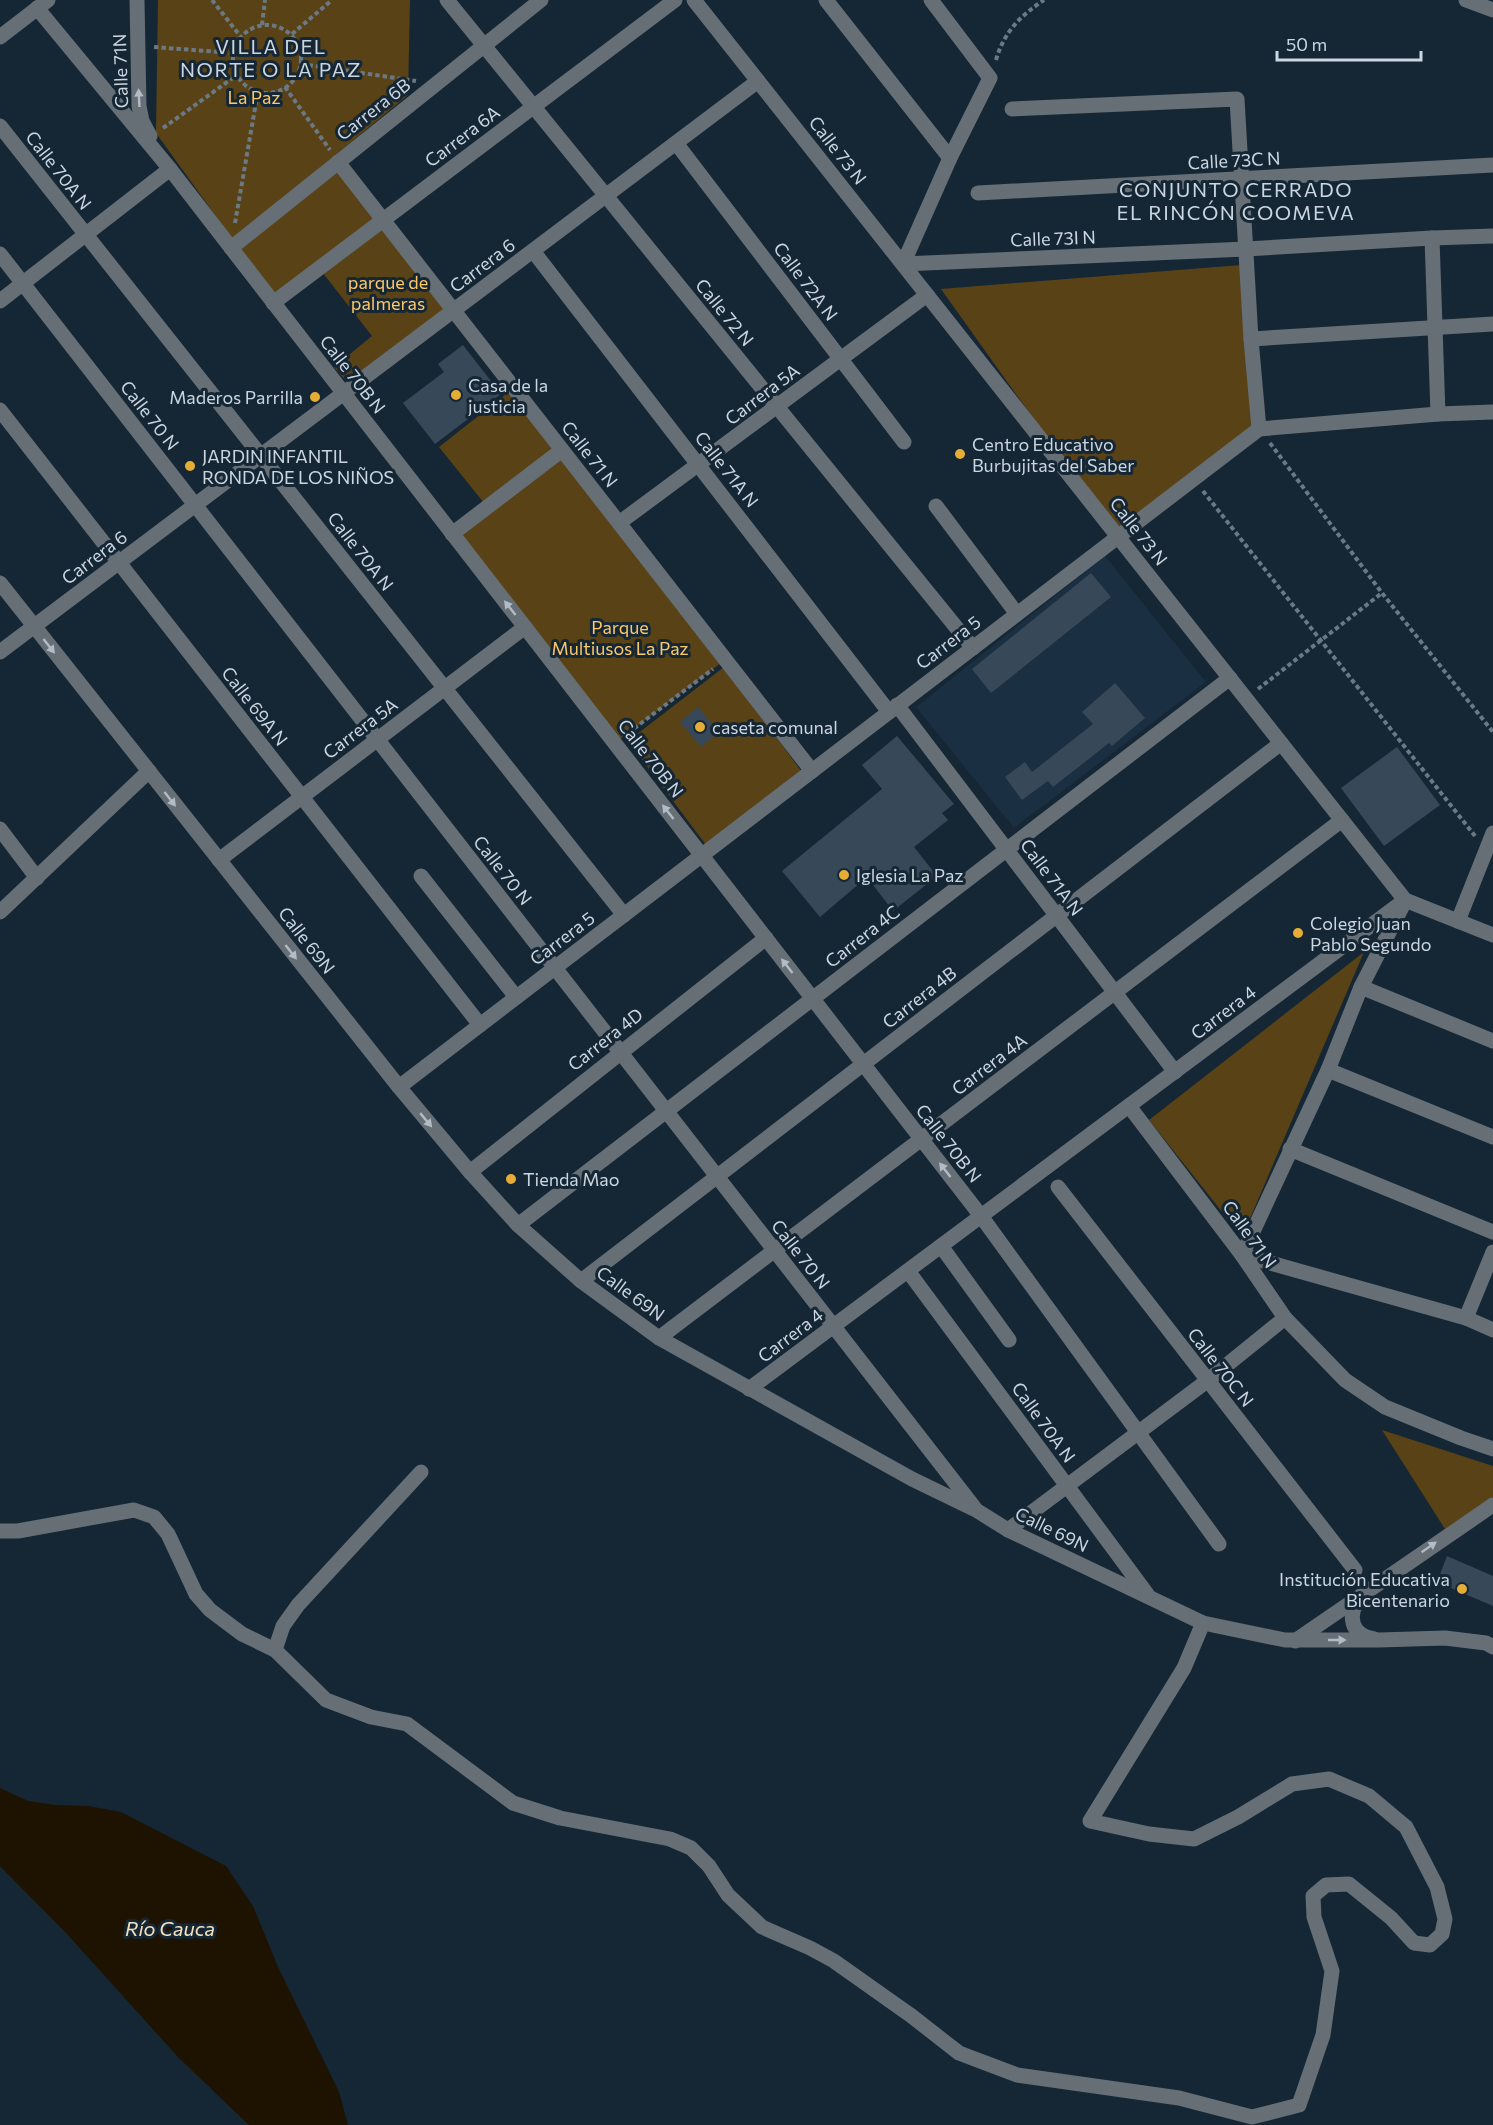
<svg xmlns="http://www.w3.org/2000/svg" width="1493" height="2125" font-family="Commissioner,sans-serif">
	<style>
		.built { fill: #1a2f42 }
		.green { fill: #594216 }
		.water { fill: #1e1300 }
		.building { fill: #374959 }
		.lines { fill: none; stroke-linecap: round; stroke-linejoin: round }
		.path { stroke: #6b7985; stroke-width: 4; stroke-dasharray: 4.5 3; stroke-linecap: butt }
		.minor { stroke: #666e76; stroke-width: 15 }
		.oneway { fill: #b2bcc6 }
		.poi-dot { fill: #e6ad36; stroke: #152634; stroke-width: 2 }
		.labels { text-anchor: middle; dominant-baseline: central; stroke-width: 6; stroke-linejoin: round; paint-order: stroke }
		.street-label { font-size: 18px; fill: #cbd6e0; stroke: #152634 }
		.park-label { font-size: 18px; fill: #fdc967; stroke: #152634 }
		.poi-label { font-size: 18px; fill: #cbd6e0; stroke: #152634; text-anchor: start }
		.neighbourhood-label { font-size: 20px; letter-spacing: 1.5px; fill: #cbd6e0; stroke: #152634 }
		.water-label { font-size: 20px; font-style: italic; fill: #f6e2be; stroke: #152634 }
	</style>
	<rect width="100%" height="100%" fill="#152634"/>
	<path class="built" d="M 1105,556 L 1206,682 L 1014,828 L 916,707 Z"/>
	<g class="green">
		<path d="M 158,0 L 410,0 L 408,95 L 233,240 L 156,133 Z"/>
		<path d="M 338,170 L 450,306 L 351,387 L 334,367 L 372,336 L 319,268 L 273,303 L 231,248 Z"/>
		<path d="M 1241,265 L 1255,432 L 1118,537 L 941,289 Z"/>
		<path d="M 510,391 L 554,448 L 484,503 L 439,447 Z"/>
		<path d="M 562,450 L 725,660 L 615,743 L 452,534 Z"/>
		<path d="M 724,667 L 802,772 L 706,845 L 628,741 Z"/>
		<path d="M 1364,952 L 1242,1237 L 1149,1120 Z"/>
		<path d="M 1382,1430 L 1493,1466 L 1493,1497 L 1445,1529 Z"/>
	</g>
	<path class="water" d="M 0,1788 L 28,1801 L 55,1805 L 88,1806 L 121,1812 L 226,1866 L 253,1906 L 278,1967 L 339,2092 L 348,2125 L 249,2125 L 178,2057 L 67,1934 L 0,1866 Z"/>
	<g class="building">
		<path d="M 463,345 L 501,394 L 435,444 L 403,403 L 444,372 L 438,364 Z"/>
		<path d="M 1091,573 L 1111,597 L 991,693 L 972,669 Z"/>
		<path d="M 1115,683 L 1145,718 L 1112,746 L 1109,743 L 1053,787 L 1048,781 L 1022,800 L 1005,777 L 1025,762 L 1032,772 L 1093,724 L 1082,712 Z"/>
		<path d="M 698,707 L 719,732 L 701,747 L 680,722 Z"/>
		<path d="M 897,736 L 954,804 L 942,813 L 948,820 L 914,847 L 937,876 L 893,911 L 867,877 L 820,917 L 782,871 L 882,789 L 862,765 Z"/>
		<path d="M 1397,747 L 1440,805 L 1384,846 L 1341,788 Z"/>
		<path d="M 1447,1556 L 1493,1576 L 1493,1606 L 1437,1582 Z"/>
	</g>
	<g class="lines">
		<g class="path">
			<path d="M 212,0 L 241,37"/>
			<path d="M 262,25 L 265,0"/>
			<circle cx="267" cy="59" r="34"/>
			<path d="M 292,34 L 332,0"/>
			<path d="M 154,47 L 233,53"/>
			<path d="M 996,60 C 1004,32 1020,16 1044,0"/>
			<path d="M 301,64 L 416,81"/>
			<path d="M 285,87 L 330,150"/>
			<path d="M 163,128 L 237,75"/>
			<path d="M 235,223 L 258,91"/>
			<path d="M 1270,443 L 1382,593 L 1493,732"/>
			<path d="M 1203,491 L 1475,836"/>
			<path d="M 1258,689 L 1382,593"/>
			<path d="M 628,733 L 713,669"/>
		</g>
		<g class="minor">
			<path d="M 137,0 L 139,106 L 142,121 L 150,136"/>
			<path d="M 447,0 L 973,648"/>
			<path d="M 694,0 L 1405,900 L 1493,935"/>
			<path d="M 826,0 L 950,158"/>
			<path d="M 931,0 L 990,78 L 950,158 L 903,264 L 1246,249 L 1432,238 L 1493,236"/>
			<path d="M 1466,0 L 1493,10"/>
			<path d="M 37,8 L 170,169 L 981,1216 L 1219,1544"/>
			<path d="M 0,37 L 48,0"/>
			<path d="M 1012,109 L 1237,99 L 1251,339 L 1259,429"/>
			<path d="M 0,126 L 624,915"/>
			<path d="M 676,143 L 904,442"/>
			<path d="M 338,162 L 812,771"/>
			<path d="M 978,193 L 1493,165"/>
			<path d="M 1432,238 L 1438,414"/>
			<path d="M 231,248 L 541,0"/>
			<path d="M 533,251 L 889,712"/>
			<path d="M 0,254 L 974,1507"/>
			<path d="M 0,301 L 170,169"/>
			<path d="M 273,303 L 675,0"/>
			<path d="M 1251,339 L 1493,324"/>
			<path d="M 0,410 L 480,1025"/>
			<path d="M 1259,429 L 1438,414 L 1493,412"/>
			<path d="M 936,506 L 1017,614"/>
			<path d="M 619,523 L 927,295"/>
			<path d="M 452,534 L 562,450"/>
			<path d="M 0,583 L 399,1087 L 470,1172 L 518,1225 L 581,1281 L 659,1338 L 912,1479 L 976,1510 L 1008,1530 L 1203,1623 L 1285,1640 L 1379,1640 L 1445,1638 L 1486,1643 L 1493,1647"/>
			<path d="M 0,652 L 758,81"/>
			<path d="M 897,705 L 1175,1072"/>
			<path d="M 0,829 L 37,878"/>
			<path d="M 219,860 L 525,627"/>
			<path d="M 421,876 L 516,997"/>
			<path d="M 1403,905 L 1361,987 L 1328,1070 L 1242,1255 L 1466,1318 L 1493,1330"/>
			<path d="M 0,912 L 149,771"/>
			<path d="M 1458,921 L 1493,833"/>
			<path d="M 1361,987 L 1493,1041"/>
			<path d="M 1328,1070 L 1493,1137"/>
			<path d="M 399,1087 L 1259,429"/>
			<path d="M 1129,1106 L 1242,1255 L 1285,1318 L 1345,1380 L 1385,1407 L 1461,1438 L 1493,1449"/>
			<path d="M 1290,1149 L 1493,1232"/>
			<path d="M 470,1172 L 766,938"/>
			<path d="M 1058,1187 L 1355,1570"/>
			<path d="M 518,1225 L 1230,678"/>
			<path d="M 941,1246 L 1009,1340"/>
			<path d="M 908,1271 L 1147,1594"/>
			<path d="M 581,1281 L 1281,743"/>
			<path d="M 1466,1318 L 1493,1252"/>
			<path d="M 659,1338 L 1342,820"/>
			<path d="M 749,1389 L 1405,900"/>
			<path d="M 1008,1530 L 1207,1381 L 1285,1318"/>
			<path d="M 0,1531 L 18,1531 L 134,1510 L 154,1517 L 168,1534 L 196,1594 L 210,1610 L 242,1634 L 275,1650 L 326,1700 L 371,1717 L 407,1724 L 513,1803 L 560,1818 L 670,1839 L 691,1848 L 709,1866 L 728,1895 L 762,1927 L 810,1948 L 834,1961 L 909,2014 L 959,2053 L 1017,2075 L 1179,2098 L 1252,2117 L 1299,2105 L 1323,2035 L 1332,1971 L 1314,1917 L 1313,1896 L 1326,1885 L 1349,1884 L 1391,1918 L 1414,1943 L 1430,1945 L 1442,1934 L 1445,1919 L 1437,1887 L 1406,1827 L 1369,1796 L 1329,1779 L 1292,1784 L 1238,1817 L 1194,1839 L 1149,1834 L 1090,1821 L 1184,1668 L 1203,1623"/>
			<path d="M 1360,1597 C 1347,1615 1350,1635 1374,1639"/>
			<path d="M 1295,1641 L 1493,1505"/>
			<path d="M 275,1650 L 283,1626 L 298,1605 L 421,1472"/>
		</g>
	</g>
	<defs><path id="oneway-solid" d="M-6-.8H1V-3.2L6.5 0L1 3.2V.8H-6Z" transform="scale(1.5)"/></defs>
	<g class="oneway">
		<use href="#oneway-solid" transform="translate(139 98) rotate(-93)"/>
		<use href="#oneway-solid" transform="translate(510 608) rotate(-128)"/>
		<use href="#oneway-solid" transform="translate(49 646) rotate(52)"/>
		<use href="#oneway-solid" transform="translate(170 799) rotate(52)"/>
		<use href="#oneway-solid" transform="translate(668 812) rotate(-128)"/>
		<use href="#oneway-solid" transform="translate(291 952) rotate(52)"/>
		<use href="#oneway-solid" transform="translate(787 966) rotate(-128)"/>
		<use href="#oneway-solid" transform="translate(426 1120) rotate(50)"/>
		<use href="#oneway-solid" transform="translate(945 1170) rotate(-128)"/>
		<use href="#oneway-solid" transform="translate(1429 1547) rotate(-35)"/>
		<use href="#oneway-solid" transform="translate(1337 1640)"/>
	</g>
	<g class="poi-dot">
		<circle cx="456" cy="395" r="6"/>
		<circle cx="315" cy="397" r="6"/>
		<circle cx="960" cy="454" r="6"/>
		<circle cx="190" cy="466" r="6"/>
		<circle cx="700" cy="727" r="6"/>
		<circle cx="844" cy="875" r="6"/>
		<circle cx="1298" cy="933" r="6"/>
		<circle cx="511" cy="1179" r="6"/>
		<circle cx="1462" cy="1589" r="6"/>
	</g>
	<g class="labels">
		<g class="street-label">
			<text transform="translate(120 71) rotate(-92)">Calle 71N</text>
			<text transform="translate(373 109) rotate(-38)">Carrera 6B</text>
			<text transform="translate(462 136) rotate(-37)">Carrera 6A</text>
			<text transform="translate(838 150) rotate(52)">Calle 73 N</text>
			<text transform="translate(1234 160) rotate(-3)">Calle 73C N</text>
			<text transform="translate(59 170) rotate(52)">Calle 70A N</text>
			<text transform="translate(1053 238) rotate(-2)">Calle 73I N</text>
			<text transform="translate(482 265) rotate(-37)">Carrera 6</text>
			<text transform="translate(806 281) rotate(53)">Calle 72A N</text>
			<text transform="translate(725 312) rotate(51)">Calle 72 N</text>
			<text transform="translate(353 374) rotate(52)">Calle 70B N</text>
			<text transform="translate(762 394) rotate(-37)">Carrera 5A</text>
			<text transform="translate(150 415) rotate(52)">Calle 70 N</text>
			<text transform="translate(590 454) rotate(52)">Calle 71 N</text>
			<text transform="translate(727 469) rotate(52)">Calle 71A N</text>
			<text transform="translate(1139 531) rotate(52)">Calle 73 N</text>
			<text transform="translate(361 551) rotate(52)">Calle 70A N</text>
			<text transform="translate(94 557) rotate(-37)">Carrera 6</text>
			<text transform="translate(948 642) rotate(-37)">Carrera 5</text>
			<text transform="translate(255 706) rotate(52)">Calle 69A N</text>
			<text transform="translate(360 728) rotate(-37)">Carrera 5A</text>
			<text transform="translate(651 758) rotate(52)">Calle 70B N</text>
			<text transform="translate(503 870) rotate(52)">Calle 70 N</text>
			<text transform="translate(1052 877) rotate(53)">Calle 71A N</text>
			<text transform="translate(862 936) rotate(-38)">Carrera 4C</text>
			<text transform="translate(562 938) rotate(-37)">Carrera 5</text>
			<text transform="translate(307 940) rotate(52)">Calle 69N</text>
			<text transform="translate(919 997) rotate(-38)">Carrera 4B</text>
			<text transform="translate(1223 1012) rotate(-37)">Carrera 4</text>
			<text transform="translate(605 1039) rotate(-38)">Carrera 4D</text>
			<text transform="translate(989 1064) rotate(-37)">Carrera 4A</text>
			<text transform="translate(949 1143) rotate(52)">Calle 70B N</text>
			<text transform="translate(1250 1234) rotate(54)">Calle 71 N</text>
			<text transform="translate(801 1254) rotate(52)">Calle 70 N</text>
			<text transform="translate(631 1293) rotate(36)">Calle 69N</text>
			<text transform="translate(790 1335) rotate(-37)">Carrera 4</text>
			<text transform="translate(1221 1367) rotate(52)">Calle 70C N</text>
			<text transform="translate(1044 1422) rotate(54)">Calle 70A N</text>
			<text transform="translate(1052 1529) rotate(26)">Calle 69N</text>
		</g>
		<g class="park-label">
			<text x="254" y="97">La Paz</text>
			<text x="388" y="282">parque de<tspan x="388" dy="21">palmeras</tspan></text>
			<text x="620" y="627">Parque<tspan x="620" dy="21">Multiusos La Paz</tspan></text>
		</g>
		<g class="poi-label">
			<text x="468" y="385">Casa de la<tspan x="468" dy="21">justicia</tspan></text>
			<text x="303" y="397" text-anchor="end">Maderos Parrilla</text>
			<text x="972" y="444">Centro Educativo<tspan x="972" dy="21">Burbujitas del Saber</tspan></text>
			<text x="202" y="456">JARDIN INFANTIL<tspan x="202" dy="21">RONDA DE LOS NIÑOS</tspan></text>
			<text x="712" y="727">caseta comunal</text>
			<text x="856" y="875">Iglesia La Paz</text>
			<text x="1310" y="923">Colegio Juan<tspan x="1310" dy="21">Pablo Segundo</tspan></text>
			<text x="523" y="1179">Tienda Mao</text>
			<text x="1450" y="1579" text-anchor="end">Institución Educativa<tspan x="1450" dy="21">Bicentenario</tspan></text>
		</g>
		<g class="neighbourhood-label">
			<text x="271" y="46">VILLA DEL<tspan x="271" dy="23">NORTE O LA PAZ</tspan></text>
			<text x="1236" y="189">CONJUNTO CERRADO<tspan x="1236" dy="23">EL RINCÓN COOMEVA</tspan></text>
		</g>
		<g class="water-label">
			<text x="170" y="1928">Río Cauca</text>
		</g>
	</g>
	<path d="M1277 51v9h144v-9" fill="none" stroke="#cbd6e0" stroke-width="3"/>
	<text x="1286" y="51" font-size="18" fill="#cbd6e0" stroke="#152634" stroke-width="4.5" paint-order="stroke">50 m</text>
</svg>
